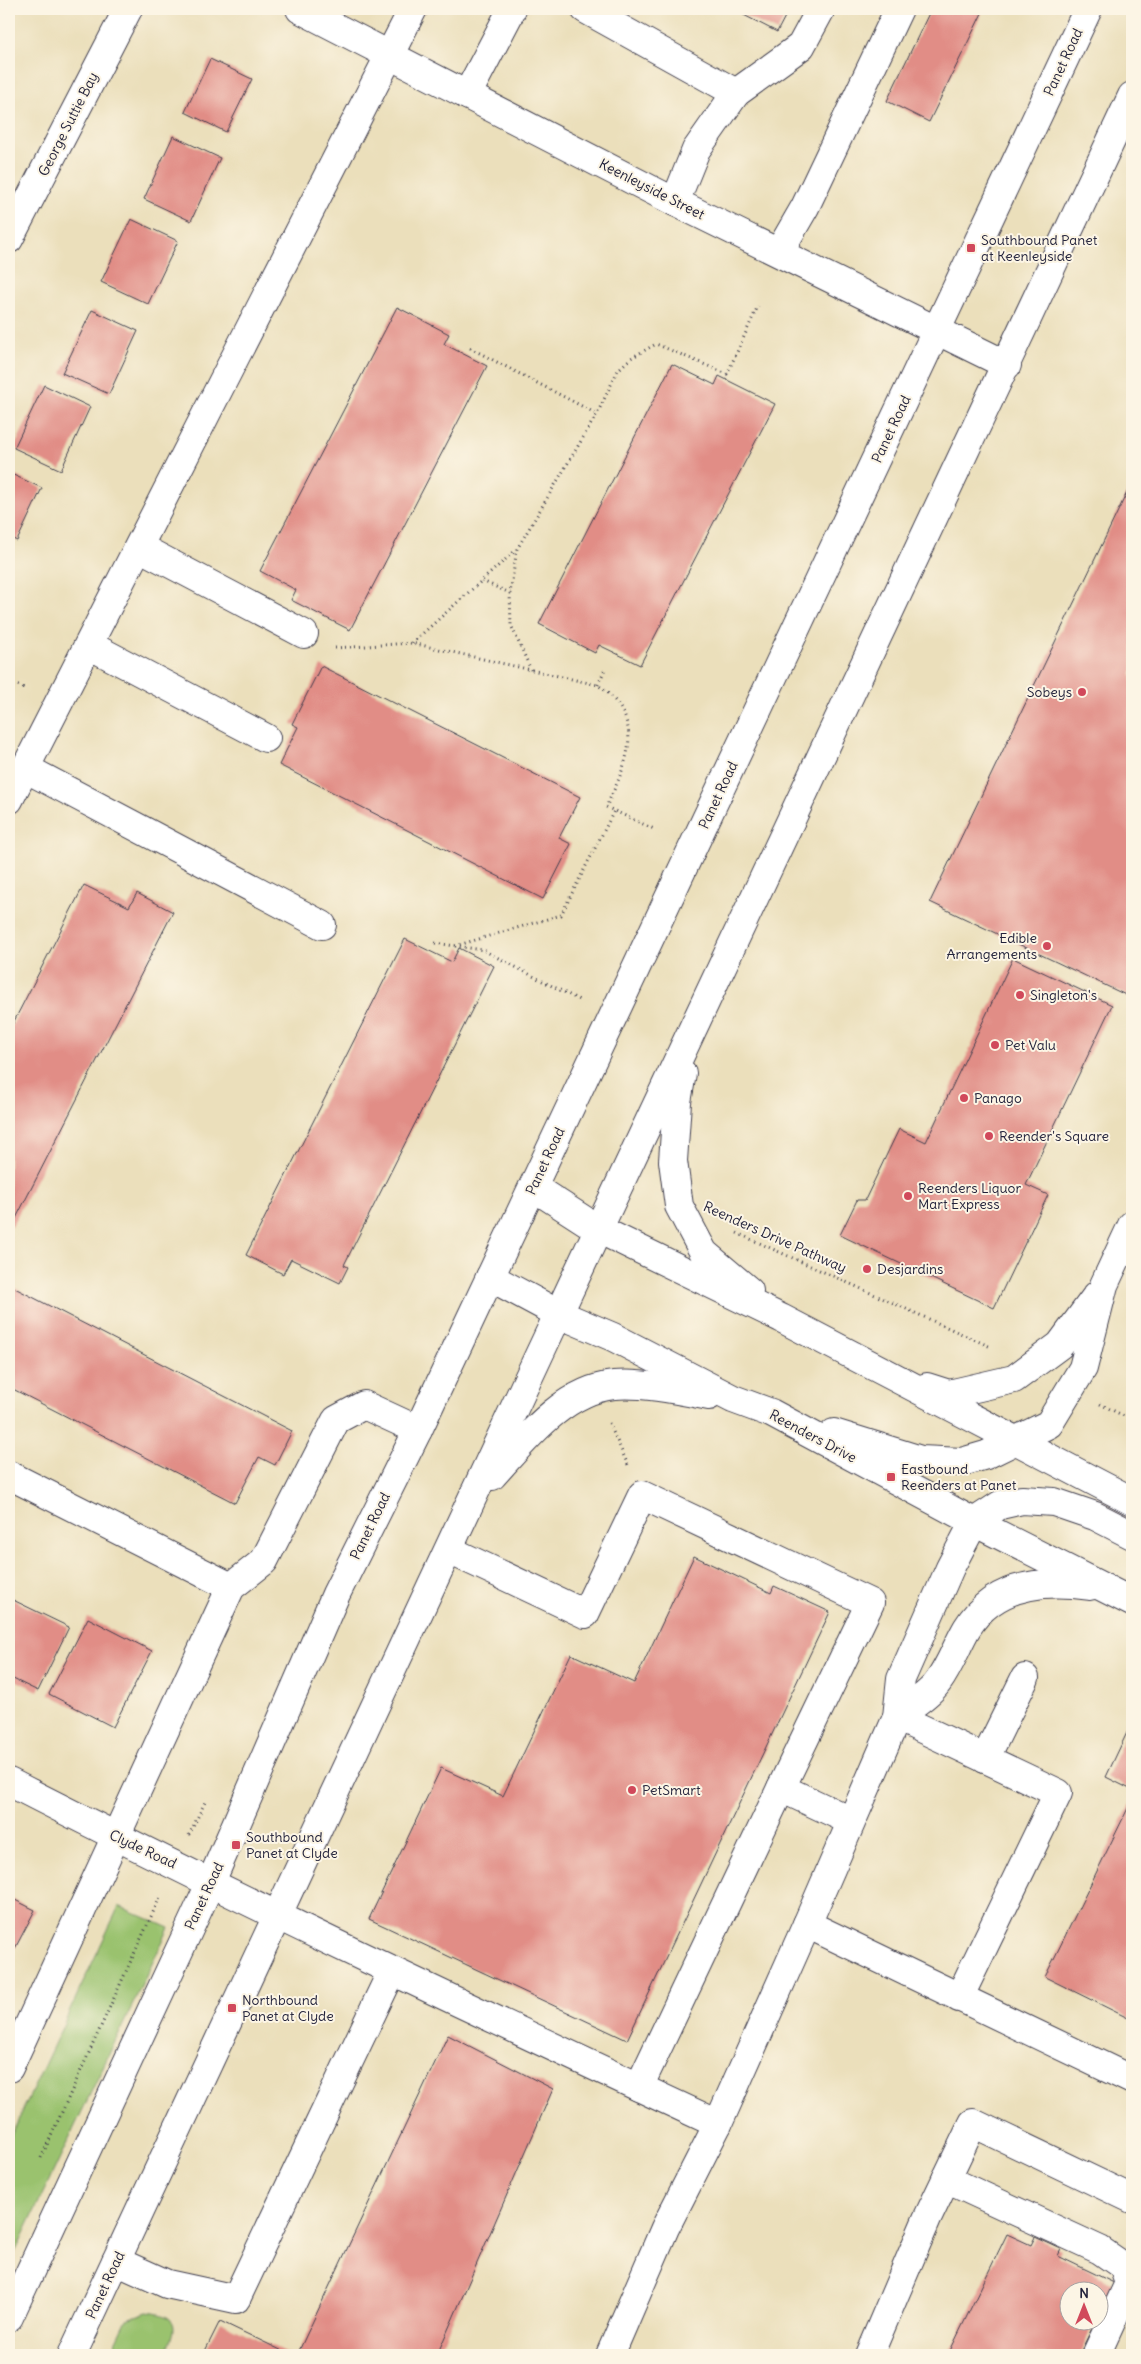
<svg xmlns="http://www.w3.org/2000/svg" width="1141" height="2364" font-family="Delius,sans-serif">
	<style>
		.green { fill: #9ac26e; stroke: #5e7254 }
		.building { fill: #e18d86 }
		.lines { fill: none; stroke-linecap: round; stroke-linejoin: round }
		.minor-casing { stroke: #403e4e; stroke-width: 30 }
		.path { stroke: #403e4e; stroke-width: 3; stroke-dasharray: 1 4; stroke-linecap: butt }
		.minor { stroke: #fff; stroke-width: 28 }
		.poi-dot { fill: #d1495b; stroke: #fcf5e5; stroke-width: 2 }
		.labels { text-anchor: middle; dominant-baseline: central; stroke-width: 4; stroke-linejoin: round; paint-order: stroke }
		.street-label { font-size: 14px; fill: #22223b; stroke: #fcf5e5 }
		.poi-label { font-size: 14px; fill: #22223b; stroke: #fcf5e5; text-anchor: start }
	</style>
	<rect width="100%" height="100%" fill="#fcf5e5"/>
	<filter id="ink" filterUnits="userSpaceOnUse"><feTurbulence type="fractalNoise" baseFrequency=".02" numOctaves="2"/><feDisplacementMap in="SourceGraphic" scale="10" xChannelSelector="R" yChannelSelector="G"/><feConvolveMatrix kernelMatrix="1 2 1 2 8 2 1 2 1" color-interpolation-filters="sRGB"/></filter>
	<filter id="wash" filterUnits="userSpaceOnUse"><feTurbulence type="fractalNoise" baseFrequency=".0096" numOctaves="4" result="noise"/><feDisplacementMap in="SourceGraphic" scale="20" xChannelSelector="R" yChannelSelector="G"/><feGaussianBlur stdDeviation="1.12" result="paint"/><feColorMatrix in="noise" values="0 0 0 0 0 0 0 0 0 0 0 0 0 0 0 0 0 1.4 0 .05"/><feComposite in="paint" operator="in"/></filter>
	<g filter="url(#wash)">
		<rect width="100%" height="100%" fill="#ebdfbb"/>
		<g class="green">
			<path d="M 119,1906 L 169,1928 L 9,2265 L 9,2140 Z"/>
			<path d="M 147,2312 C 182,2316 177,2328 165,2355 L 110,2355 L 127,2319 Z"/>
		</g>
		<g id="blocks">
			<g class="building">
				<path d="M 732,9 L 789,9 L 777,32 Z"/>
				<path d="M 931,9 L 984,9 L 929,122 L 887,101 Z"/>
				<path d="M 210,59 L 252,79 L 226,132 L 185,112 Z"/>
				<path d="M 173,136 L 220,158 L 191,221 L 144,199 Z"/>
				<path d="M 131,219 L 178,241 L 148,304 L 101,282 Z"/>
				<path d="M 397,307 L 449,334 L 444,344 L 487,366 L 350,630 L 291,600 L 296,590 L 260,571 Z"/>
				<path d="M 92,310 L 138,331 L 109,394 L 62,373 Z"/>
				<path d="M 672,364 L 715,385 L 719,376 L 775,404 L 640,665 L 599,645 L 595,653 L 539,624 Z"/>
				<path d="M 44,385 L 90,407 L 61,470 L 14,448 Z"/>
				<path d="M 9,473 L 42,488 L 17,541 L 9,537 Z"/>
				<path d="M 1132,482 L 1132,998 L 930,902 Z"/>
				<path d="M 321,666 L 580,797 L 559,838 L 571,844 L 543,899 L 279,765 L 298,727 L 292,724 Z"/>
				<path d="M 84,885 L 129,907 L 137,893 L 173,912 L 12,1226 L 9,1225 L 9,1031 Z"/>
				<path d="M 405,939 L 452,962 L 459,948 L 494,966 L 344,1265 L 348,1267 L 340,1283 L 291,1259 L 283,1274 L 246,1255 Z"/>
				<path d="M 1013,958 L 1112,1005 L 1026,1185 L 1048,1195 L 994,1308 L 840,1235 L 857,1200 L 865,1200 L 899,1129 L 926,1142 Z"/>
				<path d="M 9,1285 L 292,1431 L 275,1465 L 259,1457 L 235,1503 L 9,1387 Z"/>
				<path d="M 694,1556 L 771,1593 L 774,1586 L 830,1612 L 627,2040 L 369,1919 L 441,1768 L 503,1796 L 571,1654 L 634,1683 Z"/>
				<path d="M 9,1598 L 69,1627 L 38,1691 L 9,1677 Z"/>
				<path d="M 88,1618 L 152,1651 L 113,1727 L 49,1694 Z"/>
				<path d="M 1132,1722 L 1132,1790 L 1106,1777 Z"/>
				<path d="M 1132,1800 L 1132,2020 L 1045,1977 Z"/>
				<path d="M 9,1897 L 35,1910 L 9,1960 Z"/>
				<path d="M 448,2035 L 553,2089 L 437,2355 L 297,2355 Z"/>
				<path d="M 1007,2234 L 1031,2245 L 1035,2237 L 1061,2249 L 1058,2256 L 1114,2283 L 1098,2315 L 1098,2292 L 1068,2292 L 1068,2322 L 1095,2322 L 1079,2355 L 948,2355 Z"/>
				<path d="M 220,2321 L 291,2355 L 203,2355 Z"/>
			</g>
		</g>
	</g>
	<g filter="url(#ink)">
		<use href="#blocks" fill-opacity="0" stroke="#403e4e" stroke-width="1"/>
		<g class="lines">
			<g class="minor-casing">
				<g id="minor">
					<path d="M 300,9 L 675,202 L 1007,365"/>
					<path d="M 585,9 L 736,93 L 696,150 L 675,202"/>
					<path d="M 736,93 L 801,46 L 821,9"/>
					<path d="M 467,95 L 512,9"/>
					<path d="M 9,239 L 128,9"/>
					<path d="M 779,252 L 805,207 L 899,9"/>
					<path d="M 139,547 L 304,634"/>
					<path d="M 89,645 L 266,738"/>
					<path d="M 25,768 L 322,925"/>
					<path d="M 9,800 L 413,9"/>
					<path d="M 682,1073 L 677,1102 L 673,1161 L 679,1206 L 704,1253 L 749,1291"/>
					<path d="M 533,1187 L 598,1229 L 781,1318 L 1132,1501"/>
					<path d="M 490,1277 L 559,1314 L 613,1337 L 733,1399 L 771,1413 L 974,1522 L 1132,1602"/>
					<path d="M 927,1387 L 949,1394 L 1014,1379 L 1060,1345 L 1097,1295"/>
					<path d="M 834,1433 L 921,1460 L 962,1462 L 986,1455 L 1049,1424 L 1083,1368 L 1104,1285 L 1132,1225"/>
					<path d="M 9,1475 L 231,1587"/>
					<path d="M 492,1476 C 524,1441 563,1390 614,1385 C 640,1382 683,1391 709,1396"/>
					<path d="M 449,1550 L 585,1614 L 642,1495 L 870,1603 L 781,1788 L 851,1821"/>
					<path d="M 897,1717 L 1058,1793 L 959,1998"/>
					<path d="M 897,1717 C 910,1706 929,1695 938,1682 C 950,1666 957,1645 967,1628 C 994,1584 1043,1579 1090,1586"/>
					<path d="M 985,1759 L 1025,1678"/>
					<path d="M 9,1782 C 243,1902 480,2013 718,2124"/>
					<path d="M 807,1924 L 1132,2080"/>
					<path d="M 9,2068 L 231,1587 L 264,1561 L 336,1420 L 364,1405 L 418,1430"/>
					<path d="M 639,2087 L 781,1788"/>
					<path d="M 946,2179 L 1100,2250 L 1123,2266 L 1129,2283 L 1096,2355"/>
					<path d="M 116,2261 L 167,2284 L 236,2299 L 392,1971"/>
					<path d="M 9,2317 L 211,1882 L 336,1594 L 418,1430 L 1088,9"/>
					<path d="M 72,2355 L 540,1353 L 1132,96"/>
					<path d="M 610,2355 L 665,2228 L 718,2124 L 807,1924 L 897,1717 L 901,1679 L 950,1568 L 974,1522 L 1000,1505 L 1022,1500 L 1054,1502 L 1095,1516 L 1132,1535"/>
					<path d="M 869,2355 L 927,2219 L 973,2123 L 1132,2199"/>
				</g>
			</g>
			<g class="path">
				<path d="M 470,348 L 597,414 L 618,370 L 631,358 L 656,344 L 727,374 L 758,306"/>
				<path d="M 482,581 L 510,593"/>
				<path d="M 412,643 L 516,550"/>
				<path d="M 335,648 L 412,643 L 598,685 C 647,721 628,761 606,807 L 656,830"/>
				<path d="M 531,670 L 511,625 L 510,593 L 517,549 L 597,414"/>
				<path d="M 9,681 L 26,689"/>
				<path d="M 598,685 L 605,669"/>
				<path d="M 435,943 L 483,950 L 579,1000"/>
				<path d="M 455,946 L 561,915 L 614,811"/>
				<path d="M 737,1233 L 991,1347"/>
				<path d="M 1100,1404 L 1132,1420"/>
				<path d="M 609,1423 L 628,1465"/>
				<path d="M 189,1835 L 205,1802"/>
				<path d="M 41,2158 L 160,1897"/>
			</g>
			<use href="#minor" class="minor"/>
		</g>
	</g>
	<g class="poi-dot">
		<rect x="966" y="243" width="10" height="10" rx="2.5"/>
		<circle cx="1082" cy="692" r="5"/>
		<circle cx="1047" cy="946" r="5"/>
		<circle cx="1020" cy="995" r="5"/>
		<circle cx="995" cy="1045" r="5"/>
		<circle cx="964" cy="1098" r="5"/>
		<circle cx="989" cy="1136" r="5"/>
		<circle cx="908" cy="1196" r="5"/>
		<circle cx="867" cy="1269" r="5"/>
		<rect x="886" y="1472" width="10" height="10" rx="2.5"/>
		<circle cx="632" cy="1790" r="5"/>
		<rect x="231" y="1840" width="10" height="10" rx="2.5"/>
		<rect x="227" y="2003" width="10" height="10" rx="2.5"/>
	</g>
	<g class="labels">
		<g class="street-label">
			<text transform="translate(1063 62) rotate(-65)">Panet Road</text>
			<text transform="translate(68 124) rotate(-63)">George Suttie Bay</text>
			<text transform="translate(652 189) rotate(27)">Keenleyside Street</text>
			<text transform="translate(891 429) rotate(-65)">Panet Road</text>
			<text transform="translate(718 795) rotate(-65)">Panet Road</text>
			<text transform="translate(545 1161) rotate(-65)">Panet Road</text>
			<text transform="translate(775 1237) rotate(24)">Reenders Drive Pathway</text>
			<text transform="translate(813 1436) rotate(28)">Reenders Drive</text>
			<text transform="translate(370 1526) rotate(-64)">Panet Road</text>
			<text transform="translate(143 1849) rotate(25)">Clyde Road</text>
			<text transform="translate(204 1896) rotate(-65)">Panet Road</text>
			<text transform="translate(105 2285) rotate(-65)">Panet Road</text>
		</g>
		<g class="poi-label">
			<text x="981" y="240">Southbound Panet<tspan x="981" dy="16">at Keenleyside</tspan></text>
			<text x="1072" y="692" text-anchor="end">Sobeys</text>
			<text x="1037" y="938" text-anchor="end">Edible<tspan x="1037" dy="16">Arrangements</tspan></text>
			<text x="1030" y="995">Singleton's</text>
			<text x="1005" y="1045">Pet Valu</text>
			<text x="974" y="1098">Panago</text>
			<text x="999" y="1136">Reender's Square</text>
			<text x="918" y="1188">Reenders Liquor<tspan x="918" dy="16">Mart Express</tspan></text>
			<text x="877" y="1269">Desjardins</text>
			<text x="901" y="1469">Eastbound<tspan x="901" dy="16">Reenders at Panet</tspan></text>
			<text x="642" y="1790">PetSmart</text>
			<text x="246" y="1837">Southbound<tspan x="246" dy="16">Panet at Clyde</tspan></text>
			<text x="242" y="2000">Northbound<tspan x="242" dy="16">Panet at Clyde</tspan></text>
		</g>
	</g>
	<rect width="1141" height="2364" fill="none" stroke="#fcf5e5" stroke-width="30"/>
	<g transform="translate(1084 2306)"><circle r="24" fill="#fcf5e5" stroke="#a5a1a1"/>
	<path d="M0-4L9 19L0 12L-9 19Z" fill="#d1495b"/>
	<text y="-8" font-size="14" font-weight="bold" text-anchor="middle" fill="#22223b">N</text>
	</g>
</svg>
